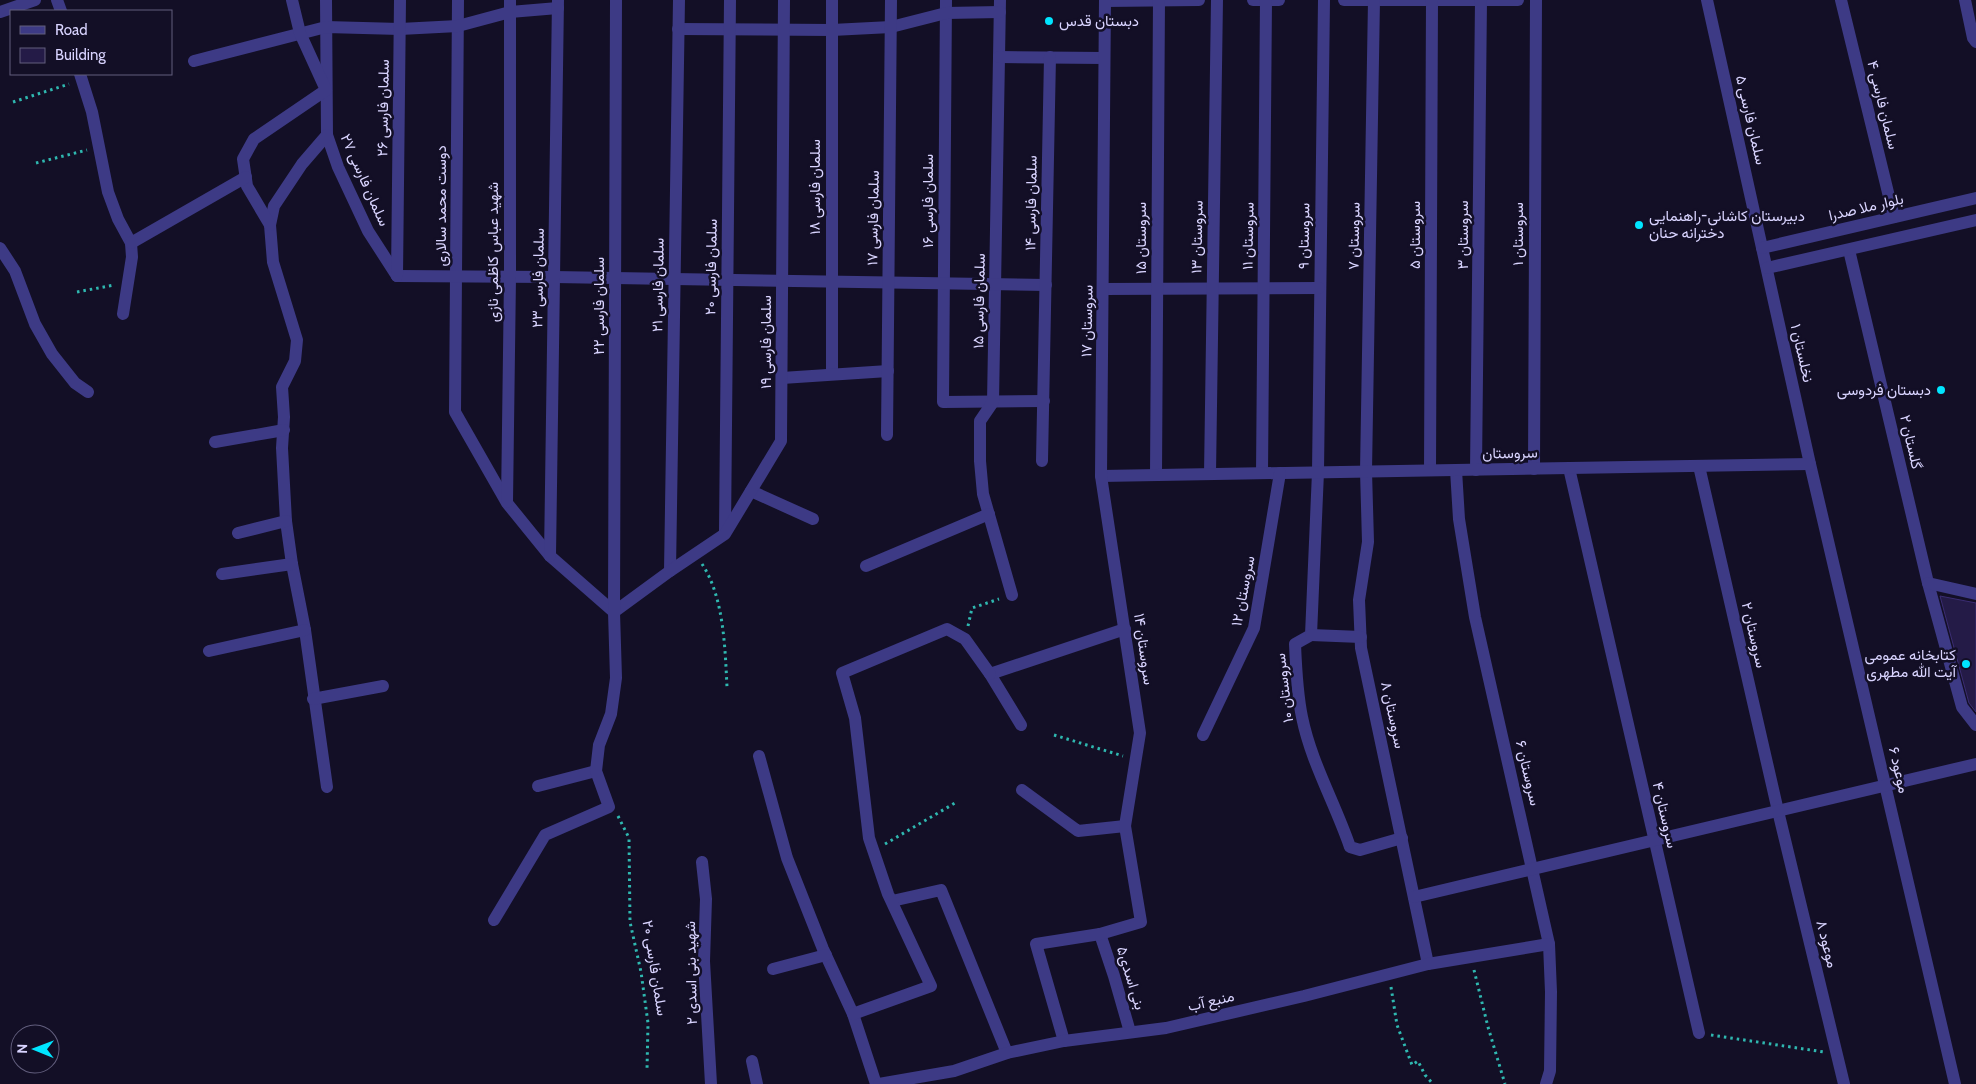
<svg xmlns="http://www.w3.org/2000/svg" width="1976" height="1084" font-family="Cabin,Vazirmatn,sans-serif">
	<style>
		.building { fill: #241b47; stroke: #3b2d73 }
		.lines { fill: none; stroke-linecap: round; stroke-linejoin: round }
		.path { stroke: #2fb8b0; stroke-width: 3; stroke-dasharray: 2.5 4; stroke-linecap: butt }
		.minor { stroke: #3d3a85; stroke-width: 12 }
		.poi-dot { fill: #00e5ff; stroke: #130f26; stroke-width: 2 }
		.labels { text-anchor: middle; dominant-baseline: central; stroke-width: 5; stroke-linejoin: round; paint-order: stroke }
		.poi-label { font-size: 15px; fill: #d9d4ff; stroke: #130f26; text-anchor: start }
		.street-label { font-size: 15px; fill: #d9d4ff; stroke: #130f26 }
	</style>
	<rect width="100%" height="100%" fill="#130f26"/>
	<path class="building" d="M 1940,596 L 1976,603 L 1976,712 L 1969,703 Z"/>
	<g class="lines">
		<g class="path">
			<path d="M 13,102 L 69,84"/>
			<path d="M 36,163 L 87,150"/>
			<path d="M 77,292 L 114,285"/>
			<path d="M 702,564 C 724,597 725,648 727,687"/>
			<path d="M 968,626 L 972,608 L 999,599"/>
			<path d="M 1054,735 L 1123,756"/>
			<path d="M 618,816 L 629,838 L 630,922 L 641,972 L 648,1023 L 647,1070"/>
			<path d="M 885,844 L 955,803"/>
			<path d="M 1474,970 L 1488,1027 L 1505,1084"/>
			<path d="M 1391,987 L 1397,1025 L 1412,1065 L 1418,1061 L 1425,1075 L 1433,1084"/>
			<path d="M 1711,1035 L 1824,1052"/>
		</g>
		<g class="minor">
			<path d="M 57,0 L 61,11"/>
			<path d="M 326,0 L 327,135 L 338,167 L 368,231 L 397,276"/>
			<path d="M 458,0 L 455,412 L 507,503 L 550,556 L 614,612"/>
			<path d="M 946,0 L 943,402 L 1044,401"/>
			<path d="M 1000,0 L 993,402 L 980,421 L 980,461 L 983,494 L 1012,595"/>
			<path d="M 1253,0 L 1279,0"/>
			<path d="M 1324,0 L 1318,472 L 1311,635 L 1295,644 C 1296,668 1297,693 1302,717 C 1311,762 1335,803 1350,847 L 1360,850 L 1402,838"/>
			<path d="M 1344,0 L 1518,0"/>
			<path d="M 1374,0 L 1366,471 L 1368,542 L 1359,600 L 1361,648 L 1428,964"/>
			<path d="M 1707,0 L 1810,464 L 1955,1084"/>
			<path d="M 1841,0 L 1894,217"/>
			<path d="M 1965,0 L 1973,38 L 1976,42"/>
			<path d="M 1105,1 L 1199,0"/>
			<path d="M 0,12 L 35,0"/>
			<path d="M 678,29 L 832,30 L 891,27 L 946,13 L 1000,12"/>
			<path d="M 999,57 L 1104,58"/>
			<path d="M 194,61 L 326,27 L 400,29 L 458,26 L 510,12 L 558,8"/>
			<path d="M 80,74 L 92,112 L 108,192 L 118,219 L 131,243 L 132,257 L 123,314"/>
			<path d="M 327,135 L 302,164 L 274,206 L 270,225 L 273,262 L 297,340 L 295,361 L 282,387 L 284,417 L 282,448 L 286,521 L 292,564 L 305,630 L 327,787"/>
			<path d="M 270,225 L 247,186 L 243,159 L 254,139 L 326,90 L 300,33 L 292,0"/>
			<path d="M 131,243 L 246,177"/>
			<path d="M 0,248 L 15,271 L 35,324 L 52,354 L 75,383 L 88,392"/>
			<path d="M 1762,248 L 1976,198"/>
			<path d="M 1849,250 L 1928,583 L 1962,707 L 1976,725"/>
			<path d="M 1767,268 L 1976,220"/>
			<path d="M 397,276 L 554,277 L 1046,285"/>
			<path d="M 397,276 L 400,0"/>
			<path d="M 1104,289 L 1319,288"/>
			<path d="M 832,374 L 832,0"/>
			<path d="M 782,378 L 888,371"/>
			<path d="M 887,435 L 891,0"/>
			<path d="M 215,442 L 284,430"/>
			<path d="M 1042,461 L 1050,57"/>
			<path d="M 1699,466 L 1778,811 L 1844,1084"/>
			<path d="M 1569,468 L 1699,1033"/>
			<path d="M 1534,469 L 1536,0"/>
			<path d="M 1430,470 L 1432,0"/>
			<path d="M 1456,470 L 1459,519 L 1475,617 L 1549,944 L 1551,992 L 1550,1071 L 1546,1084"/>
			<path d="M 1476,470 L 1481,0"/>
			<path d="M 1262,473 L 1266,0"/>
			<path d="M 1210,474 L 1217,0"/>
			<path d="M 1156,475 L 1159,0"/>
			<path d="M 1101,476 L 1810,464"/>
			<path d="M 751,491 L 813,519"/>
			<path d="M 507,502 L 510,277 L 510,0"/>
			<path d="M 725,532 L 730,0"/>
			<path d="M 238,533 L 286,521"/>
			<path d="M 550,556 L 558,0"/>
			<path d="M 866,566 L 989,514"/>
			<path d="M 670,571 L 679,0"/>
			<path d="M 222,574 L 292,564"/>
			<path d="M 1928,583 L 1976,594"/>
			<path d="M 614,612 L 670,571 L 725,534 L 781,441 L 784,0"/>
			<path d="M 1311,635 L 1361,637"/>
			<path d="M 209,651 L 305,630"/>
			<path d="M 313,699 L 383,686"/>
			<path d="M 1021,725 L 990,674 L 1125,629"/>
			<path d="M 1203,735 L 1254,628 L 1280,473"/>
			<path d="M 759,756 L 787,858 L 823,949 L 853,1014 L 876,1084"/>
			<path d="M 538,786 L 596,771"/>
			<path d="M 1022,790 L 1078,831 L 1125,826"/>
			<path d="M 702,862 L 706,899 L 704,961 L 711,1084"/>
			<path d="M 1414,897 L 1976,764"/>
			<path d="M 892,901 L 941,890 L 1007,1053"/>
			<path d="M 494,920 L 545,835 L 609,807 L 596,771 L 599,745 L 611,714 L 616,678 L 614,612 L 616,0"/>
			<path d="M 1100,934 L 1114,976 L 1130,1032"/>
			<path d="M 773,969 L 826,955"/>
			<path d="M 853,1014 L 931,986 L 888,894 L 869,838 L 855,718 L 842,673 L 947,629 L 965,639 L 990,674"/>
			<path d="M 1064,1041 L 1036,944 L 1100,934 L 1141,922 L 1125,826 L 1140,733 L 1101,476 L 1105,0"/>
			<path d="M 752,1061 L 757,1084"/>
			<path d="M 879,1084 L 954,1071 L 1007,1053 L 1064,1041 L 1166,1028 L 1304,996 L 1428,964 L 1549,944"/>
		</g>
	</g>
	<g class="poi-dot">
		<circle cx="1049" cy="21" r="5"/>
		<circle cx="1639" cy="225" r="5"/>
		<circle cx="1941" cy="390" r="5"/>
		<circle cx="1966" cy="664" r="5"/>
	</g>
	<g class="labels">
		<g class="poi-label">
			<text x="1059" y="21">دبستان قدس</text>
			<text x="1649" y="216">دبیرستان کاشانی-راهنمایی<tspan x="1649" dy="17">دخترانه حنان</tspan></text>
			<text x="1931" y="390" text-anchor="end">دبستان فردوسی</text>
			<text x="1956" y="655" text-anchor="end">کتابخانه عمومی<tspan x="1956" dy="17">آیت الله مطهری</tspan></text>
		</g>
		<g class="street-label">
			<text transform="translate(1883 105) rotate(76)">سلمان فارسی ۴</text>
			<text transform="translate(383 108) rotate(-89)">سلمان فارسی ۲۶</text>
			<text transform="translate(1751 120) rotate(77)">سلمان فارسی ۵</text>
			<text transform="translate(365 180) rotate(66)">سلمان فارسی ۲۷</text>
			<text transform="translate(815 187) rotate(-90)">سلمان فارسی ۱۸</text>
			<text transform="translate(928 201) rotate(-90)">سلمان فارسی ۱۶</text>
			<text transform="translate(1031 203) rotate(-89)">سلمان فارسی ۱۴</text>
			<text transform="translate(441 206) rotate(-90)">دوست محمد سالاری</text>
			<text transform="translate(1866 207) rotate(-13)">بلوار ملا صدرا</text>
			<text transform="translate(873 218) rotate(-89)">سلمان فارسی ۱۷</text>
			<text transform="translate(1518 234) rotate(-90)">سروستان ۱</text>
			<text transform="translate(1415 235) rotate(-90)">سروستان ۵</text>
			<text transform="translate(1463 235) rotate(-90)">سروستان ۳</text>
			<text transform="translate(1248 236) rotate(-89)">سروستان ۱۱</text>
			<text transform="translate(1304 236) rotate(-89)">سروستان ۹</text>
			<text transform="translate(1354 236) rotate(-89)">سروستان ۷</text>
			<text transform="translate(1197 237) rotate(-89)">سروستان ۱۳</text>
			<text transform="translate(1141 238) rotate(-90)">سروستان ۱۵</text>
			<text transform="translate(493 252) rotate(-90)">شهید عباس کاظمی نازی</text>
			<text transform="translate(711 267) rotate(-89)">سلمان فارسی ۲۰</text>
			<text transform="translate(538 278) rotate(-89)">سلمان فارسی ۲۳</text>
			<text transform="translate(658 285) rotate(-89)">سلمان فارسی ۲۱</text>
			<text transform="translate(979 301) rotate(-89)">سلمان فارسی ۱۵</text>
			<text transform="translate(599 306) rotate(-90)">سلمان فارسی ۲۲</text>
			<text transform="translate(1087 321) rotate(-89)">سروستان ۱۷</text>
			<text transform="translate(766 342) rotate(-90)">سلمان فارسی ۱۹</text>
			<text transform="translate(1802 353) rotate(77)">نخلستان ۱</text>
			<text transform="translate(1911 442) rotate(77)">گلستان ۲</text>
			<text transform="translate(1510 453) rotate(-1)">سروستان</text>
			<text transform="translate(1243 591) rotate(-79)">سروستان ۱۲</text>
			<text transform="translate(1754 635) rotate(77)">سروستان ۲</text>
			<text transform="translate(1144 649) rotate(82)">سروستان ۱۴</text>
			<text transform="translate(1284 688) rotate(-97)">سروستان ۱۰</text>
			<text transform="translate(1393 715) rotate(78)">سروستان ۸</text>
			<text transform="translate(1899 770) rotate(77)">موعود ۶</text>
			<text transform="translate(1528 773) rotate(77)">سروستان ۶</text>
			<text transform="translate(1665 815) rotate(77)">سروستان ۴</text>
			<text transform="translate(1827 944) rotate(76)">موعود ۸</text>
			<text transform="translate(655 968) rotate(81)">سلمان فارسی ۲۰</text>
			<text transform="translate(691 973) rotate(-91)">شهید بنی اسدی ۲</text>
			<text transform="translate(1131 978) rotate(73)">بنی اسدی۵</text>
			<text transform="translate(1211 1001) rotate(-13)">منبع آب</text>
		</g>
	</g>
	<rect x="10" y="10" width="162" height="65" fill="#130f26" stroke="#625e7d"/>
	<rect x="20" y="26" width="25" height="8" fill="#3d3a85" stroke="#625e7d"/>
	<text x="55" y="35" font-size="15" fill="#d9d4ff">Road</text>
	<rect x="20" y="48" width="25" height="15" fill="#241b47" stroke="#625e7d"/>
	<text x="55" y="60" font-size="15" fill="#d9d4ff">Building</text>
	<g transform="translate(35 1049) rotate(271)"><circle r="24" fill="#130f26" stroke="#625e7d"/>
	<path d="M0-4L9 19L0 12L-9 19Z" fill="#00e5ff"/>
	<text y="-8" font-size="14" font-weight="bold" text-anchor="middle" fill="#d9d4ff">N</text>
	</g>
</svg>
